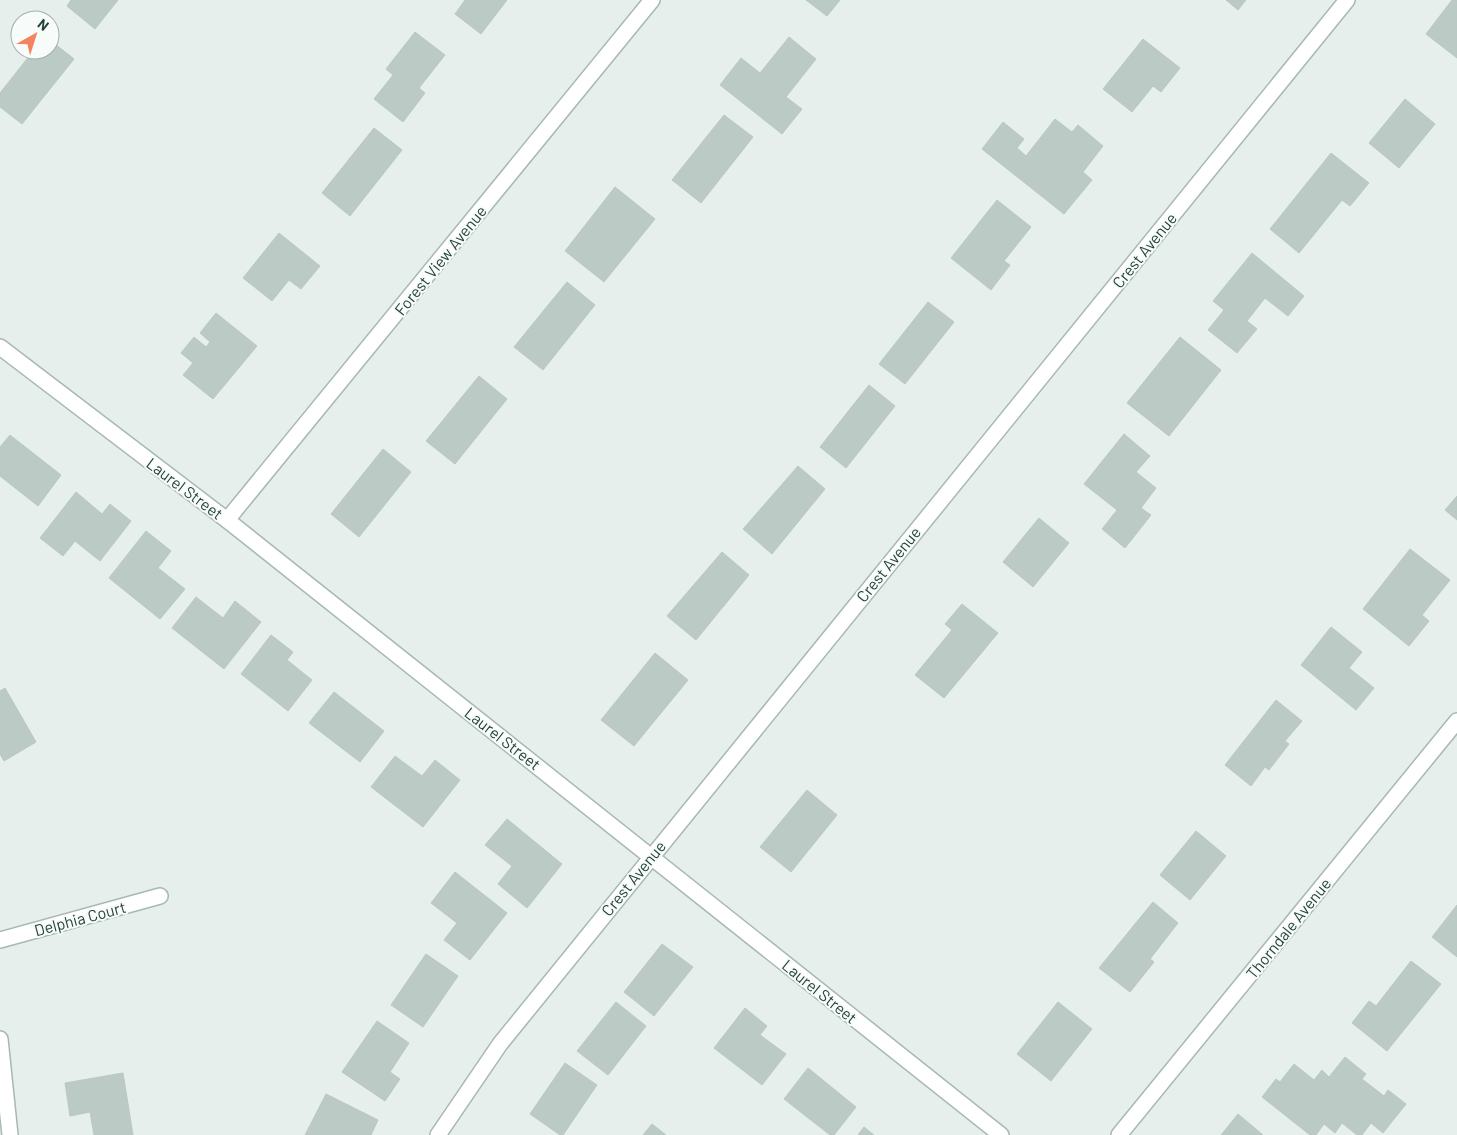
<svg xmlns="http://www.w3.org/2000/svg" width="1457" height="1135" font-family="Barlow,sans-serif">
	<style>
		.building { fill: #bbcac4; stroke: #b8c9c2 }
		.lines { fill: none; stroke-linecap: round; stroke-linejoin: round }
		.street-casing { stroke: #a8b8b2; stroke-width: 18 }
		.street { stroke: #fff; stroke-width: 15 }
		.labels { text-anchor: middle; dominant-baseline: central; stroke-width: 4; stroke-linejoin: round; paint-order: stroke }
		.street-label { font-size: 16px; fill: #24423a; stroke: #f7fbf9 }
	</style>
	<rect width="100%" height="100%" fill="#e6efeb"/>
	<g class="building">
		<path d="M 71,0 L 118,0 L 95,29 L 67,6 Z"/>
		<path d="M 465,0 L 507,0 L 481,34 L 455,14 Z"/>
		<path d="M 806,0 L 840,0 L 827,16 Z"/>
		<path d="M 1226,0 L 1246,0 L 1238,10 Z"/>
		<path d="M 1452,0 L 1457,0 L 1457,58 L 1426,34 Z"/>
		<path d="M 415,32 L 445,55 L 419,88 L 425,93 L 403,122 L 374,99 L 393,75 L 386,69 Z"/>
		<path d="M 789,37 L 816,59 L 786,97 L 802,109 L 782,134 L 720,85 L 741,58 L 760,73 Z"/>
		<path d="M 1143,39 L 1180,68 L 1161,92 L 1153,86 L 1132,112 L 1103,89 Z"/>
		<path d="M 50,40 L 74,59 L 22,124 L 0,107 L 0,93 L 34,50 L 50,50 Z"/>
		<path d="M 1405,99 L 1435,124 L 1399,168 L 1369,143 Z"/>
		<path d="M 724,115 L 753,137 L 701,203 L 672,180 Z"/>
		<path d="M 1055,119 L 1072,132 L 1078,125 L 1103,146 L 1083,172 L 1092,180 L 1064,214 L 982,149 L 1003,122 L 1024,139 L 1017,148 L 1026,156 Z"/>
		<path d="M 374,128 L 402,150 L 350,216 L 322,193 Z"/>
		<path d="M 1331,153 L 1369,183 L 1350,206 L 1342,200 L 1299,253 L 1270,229 Z"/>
		<path d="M 615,187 L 655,219 L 604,282 L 565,251 Z"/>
		<path d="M 997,200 L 1031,227 L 1004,261 L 1010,265 L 991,290 L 951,258 Z"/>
		<path d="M 279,233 L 320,266 L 301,289 L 289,280 L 272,301 L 243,278 Z"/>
		<path d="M 1252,253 L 1304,296 L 1288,316 L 1265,298 L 1247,321 L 1257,329 L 1237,353 L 1208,330 L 1224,310 L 1213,301 Z"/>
		<path d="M 567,282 L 595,305 L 543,370 L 514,347 Z"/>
		<path d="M 928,302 L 954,322 L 905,384 L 879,364 Z"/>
		<path d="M 216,313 L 257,346 L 213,399 L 183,375 L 193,363 L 181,353 L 194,337 L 206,347 L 210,342 L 200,333 Z"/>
		<path d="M 1180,337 L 1221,370 L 1169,436 L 1127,403 Z"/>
		<path d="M 479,376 L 507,399 L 455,464 L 426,441 Z"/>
		<path d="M 869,385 L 895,406 L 846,468 L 820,447 Z"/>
		<path d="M 1124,434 L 1150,456 L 1136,472 L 1156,488 L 1141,508 L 1151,515 L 1125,548 L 1102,529 L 1117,510 L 1084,484 Z"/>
		<path d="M 10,435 L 61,475 L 38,506 L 0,476 L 0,447 Z"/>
		<path d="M 383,449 L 411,472 L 359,537 L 331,514 Z"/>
		<path d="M 798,466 L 825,489 L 772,554 L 743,529 Z"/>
		<path d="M 76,492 L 102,514 L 110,504 L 131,521 L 100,561 L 75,541 L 63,556 L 40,538 Z"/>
		<path d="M 1457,496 L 1457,520 L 1445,510 Z"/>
		<path d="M 1039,518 L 1069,543 L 1033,587 L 1003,562 Z"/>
		<path d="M 146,531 L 171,551 L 158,568 L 185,589 L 160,619 L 109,578 Z"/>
		<path d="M 1410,549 L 1450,580 L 1422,615 L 1429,621 L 1409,646 L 1363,609 Z"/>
		<path d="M 722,552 L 749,575 L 696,640 L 667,616 Z"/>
		<path d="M 196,597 L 223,618 L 235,601 L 261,622 L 224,669 L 172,628 Z"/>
		<path d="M 962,604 L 998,633 L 944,698 L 915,675 L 952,630 L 945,624 Z"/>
		<path d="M 1331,627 L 1362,652 L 1349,668 L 1374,688 L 1356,710 L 1301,665 Z"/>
		<path d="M 271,635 L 293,652 L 287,660 L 312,680 L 288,711 L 241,674 Z"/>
		<path d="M 655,653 L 688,680 L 634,746 L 601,720 Z"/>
		<path d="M 5,688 L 36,742 L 4,761 L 0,754 L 0,691 Z"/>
		<path d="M 334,692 L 384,731 L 360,762 L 309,723 Z"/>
		<path d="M 1276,700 L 1302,721 L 1285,741 L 1289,744 L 1269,770 L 1265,767 L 1251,786 L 1225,765 Z"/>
		<path d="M 395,756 L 422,776 L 435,760 L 460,780 L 423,827 L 371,787 Z"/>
		<path d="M 807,790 L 837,815 L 791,872 L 760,847 Z"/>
		<path d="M 507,819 L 562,864 L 527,908 L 498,884 L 512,866 L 485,845 Z"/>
		<path d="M 1196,831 L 1226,856 L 1190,900 L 1160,875 Z"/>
		<path d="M 455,872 L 507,913 L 470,960 L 444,940 L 457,923 L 431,903 Z"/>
		<path d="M 1153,902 L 1178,923 L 1150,959 L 1154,962 L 1130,992 L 1099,968 Z"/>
		<path d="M 1457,905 L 1457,957 L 1432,937 Z"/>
		<path d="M 662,944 L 693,967 L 654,1016 L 624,992 Z"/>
		<path d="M 426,954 L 458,976 L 423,1027 L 391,1005 Z"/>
		<path d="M 1411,961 L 1441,984 L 1387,1051 L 1352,1023 L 1369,1001 L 1376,1006 Z"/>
		<path d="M 616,1002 L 646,1026 L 608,1075 L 577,1051 Z"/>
		<path d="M 1058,1002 L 1092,1029 L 1051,1081 L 1017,1054 Z"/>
		<path d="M 745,1008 L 767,1026 L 760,1035 L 786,1054 L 762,1085 L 714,1048 Z"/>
		<path d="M 377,1021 L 409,1043 L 390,1072 L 400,1079 L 385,1101 L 342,1072 Z"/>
		<path d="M 1345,1057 L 1366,1074 L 1362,1079 L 1384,1096 L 1388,1090 L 1406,1104 L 1383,1133 L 1371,1123 L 1362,1135 L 1357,1135 L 1342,1123 L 1335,1133 L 1324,1124 L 1316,1135 L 1310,1135 L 1262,1097 L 1276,1079 L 1280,1082 L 1294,1064 L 1314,1080 L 1322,1070 L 1329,1077 Z"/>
		<path d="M 565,1063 L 597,1085 L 563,1135 L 560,1135 L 530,1114 Z"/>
		<path d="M 808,1068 L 856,1107 L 834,1135 L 830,1135 L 784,1099 Z"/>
		<path d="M 123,1073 L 133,1135 L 94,1135 L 90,1112 L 70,1116 L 65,1083 Z"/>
		<path d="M 326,1094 L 378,1120 L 371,1135 L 305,1135 Z"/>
		<path d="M 1238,1114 L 1263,1135 L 1221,1135 Z"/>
		<path d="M 652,1124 L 666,1135 L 643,1135 Z"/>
		<path d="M 864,1127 L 874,1135 L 858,1135 Z"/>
	</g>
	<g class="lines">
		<g class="street-casing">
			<g id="street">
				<path d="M 0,347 L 227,520 L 1001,1135"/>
				<path d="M 227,520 L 652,0"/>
				<path d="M 0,940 L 160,896"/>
				<path d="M 0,1039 L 10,1135"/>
				<path d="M 438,1135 L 500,1044 L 1347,0"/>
				<path d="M 1119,1135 L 1457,721"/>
			</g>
		</g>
		<use href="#street" class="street"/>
	</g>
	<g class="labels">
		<g class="street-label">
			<text transform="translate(1144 250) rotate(-51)">Crest Avenue</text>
			<text transform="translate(440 260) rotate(-51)">Forest View Avenue</text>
			<text transform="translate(185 488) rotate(37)">Laurel Street</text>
			<text transform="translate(888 564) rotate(-51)">Crest Avenue</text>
			<text transform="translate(503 738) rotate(38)">Laurel Street</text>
			<text transform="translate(633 878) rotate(-51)">Crest Avenue</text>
			<text transform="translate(80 918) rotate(-15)">Delphia Court</text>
			<text transform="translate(1288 928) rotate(-51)">Thorndale Avenue</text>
			<text transform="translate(820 991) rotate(39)">Laurel Street</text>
		</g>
	</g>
	<g transform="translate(35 35) rotate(39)"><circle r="24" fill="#f7fbf9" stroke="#a3b1ad"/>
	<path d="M0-4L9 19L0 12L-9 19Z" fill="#f4845f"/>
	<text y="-8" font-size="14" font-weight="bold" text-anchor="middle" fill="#24423a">N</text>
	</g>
</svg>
